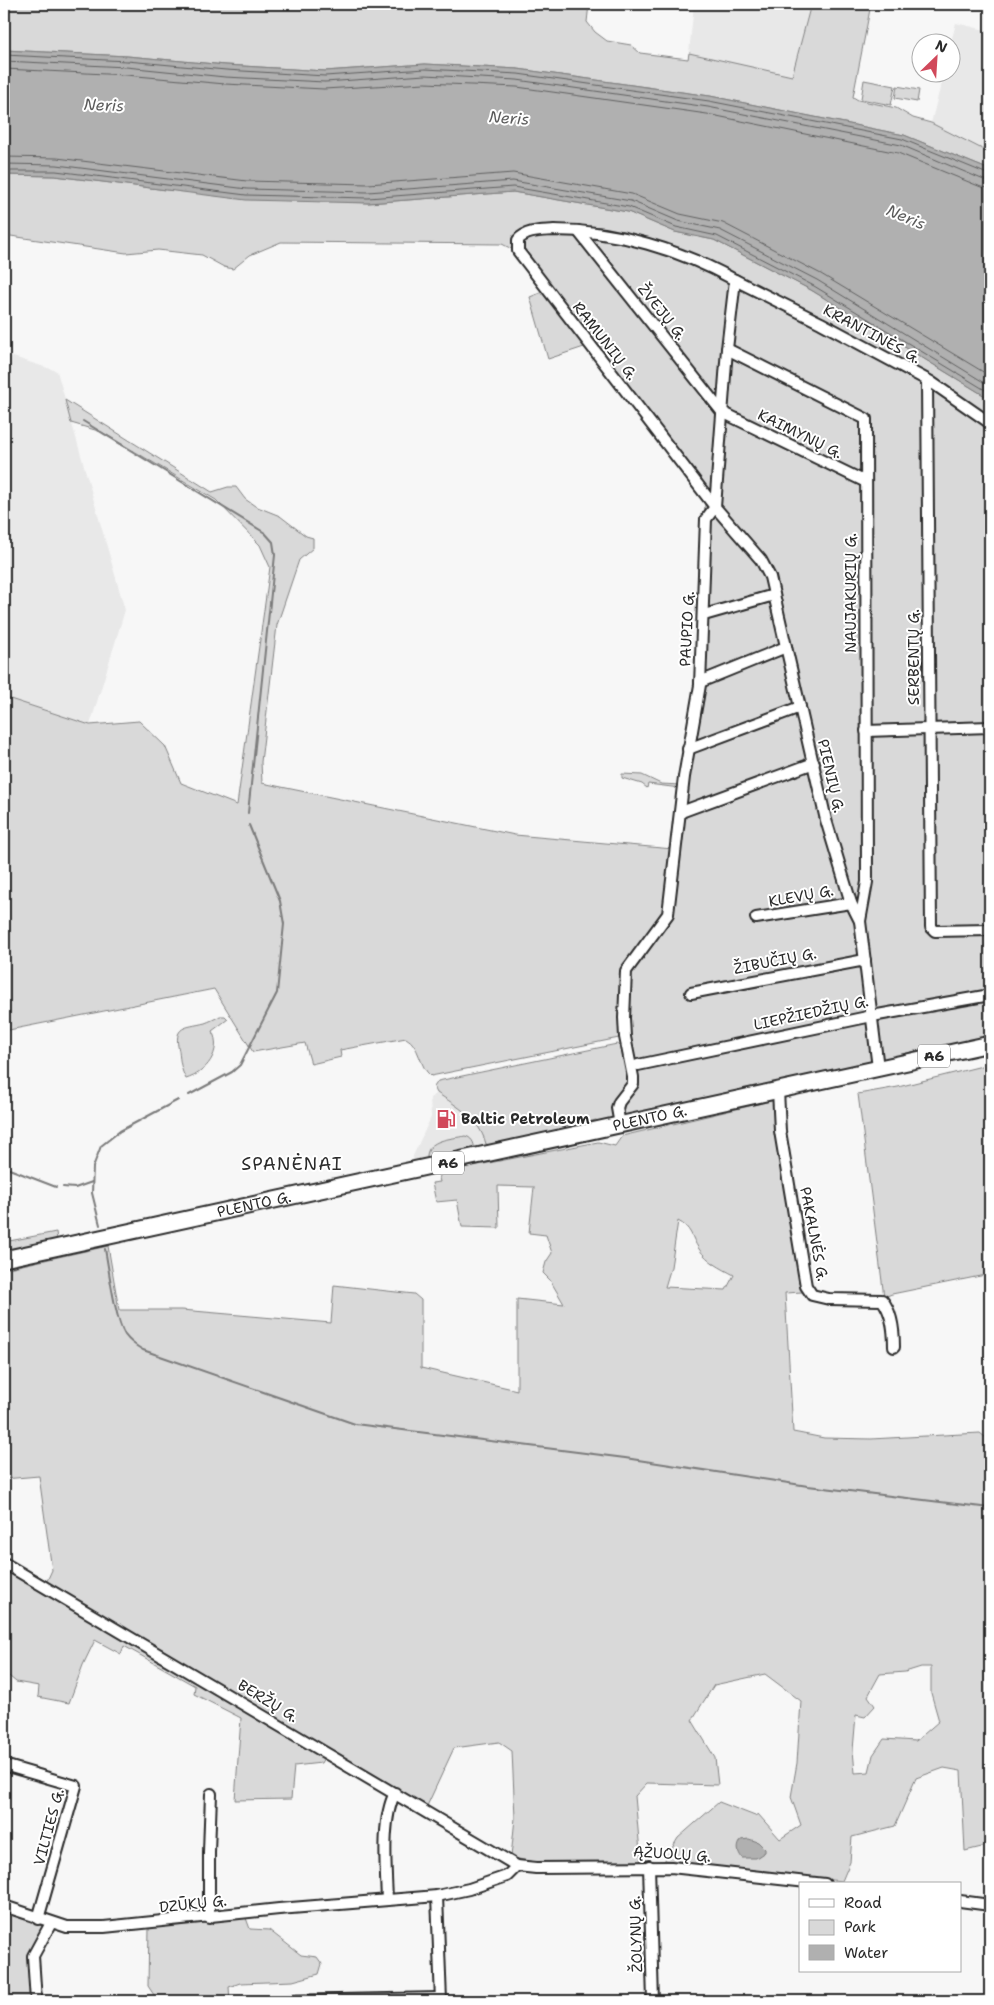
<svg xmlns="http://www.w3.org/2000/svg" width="994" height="2005" font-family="'Shantell Sans',sans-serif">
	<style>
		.built { fill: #e8e8e8 }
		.green { fill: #d9d9d9; stroke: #828282; fill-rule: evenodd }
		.water { fill: #b0b0b0; stroke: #7b7b7b }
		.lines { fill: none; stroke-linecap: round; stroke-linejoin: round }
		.shore { stroke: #606060; stroke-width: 1 }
		.stream { stroke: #7b7b7b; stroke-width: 2 }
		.minor-casing { stroke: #2b2b2b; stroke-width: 14 }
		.highway-casing { stroke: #2b2b2b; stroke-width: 19 }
		.minor { stroke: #fff; stroke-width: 10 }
		.highway { stroke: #fff; stroke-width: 15 }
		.labels { text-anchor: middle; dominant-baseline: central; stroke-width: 4; stroke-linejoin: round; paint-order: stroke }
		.shield { fill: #fff; stroke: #6b6b6b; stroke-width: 1 }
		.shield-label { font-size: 14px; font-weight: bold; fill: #2b2b2b }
		.street-label { font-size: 15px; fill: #2b2b2b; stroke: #fff }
		.poi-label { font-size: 15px; font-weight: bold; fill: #2b2b2b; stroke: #fff; text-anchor: start }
		.water-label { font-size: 16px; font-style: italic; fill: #5a5a5a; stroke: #fff }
		.quarter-label { font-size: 18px; letter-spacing: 1px; fill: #2b2b2b; stroke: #fff }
	</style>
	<rect width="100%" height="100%" fill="#f7f7f7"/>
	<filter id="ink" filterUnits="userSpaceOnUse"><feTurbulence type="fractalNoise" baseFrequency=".02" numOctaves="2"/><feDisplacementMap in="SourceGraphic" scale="10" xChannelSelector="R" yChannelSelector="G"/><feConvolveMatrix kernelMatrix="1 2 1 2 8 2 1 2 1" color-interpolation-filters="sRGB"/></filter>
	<g filter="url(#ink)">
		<g class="built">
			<path d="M 694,4 L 811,4 L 792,76 L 689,53 Z"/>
			<path d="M 956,23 L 990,31 L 990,153 L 931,123 L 944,73 L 952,72 L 951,42 Z"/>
			<path d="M 4,354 L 57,371 L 125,610 L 90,725 L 4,697 Z"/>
			<path d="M 437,1093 L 473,1117 L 484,1137 L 487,1149 L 413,1163 L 413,1156 L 431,1117 L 430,1098 Z"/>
		</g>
		<g class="green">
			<path d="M 4,4 L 589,4 L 587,22 L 595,32 L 607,41 L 631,45 L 640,53 L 688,59 L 689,53 L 792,76 L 811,4 L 871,4 L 853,97 L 858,100 L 896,108 L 913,118 L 931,123 L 990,153 L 990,170 L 904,135 L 710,96 L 518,69 L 425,64 L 325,71 L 226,65 L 127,56 L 4,50 Z"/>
			<path d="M 864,80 L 895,86 L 891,105 L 861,99 Z"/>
			<path d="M 897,86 L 919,90 L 917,102 L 895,98 Z"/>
			<path d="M 4,175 L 55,176 L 167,190 L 368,203 L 513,192 L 628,212 L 675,232 L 714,240 L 811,290 L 990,399 L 990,1037 L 601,1123 L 596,1120 L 587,1122 L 579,1128 L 494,1146 L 486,1144 C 479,1118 458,1107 437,1093 L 434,1087 L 438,1081 L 617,1044 L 622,1047 L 620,1028 L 619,1038 L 431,1076 C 419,1067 420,1045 406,1038 L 340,1050 L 341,1057 L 311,1064 L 305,1043 L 253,1052 L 214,989 L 4,1031 L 4,697 L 90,725 L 139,721 L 165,746 L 181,783 L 237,805 L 270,567 L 260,545 L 216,500 L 102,432 L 71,423 L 65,400 L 212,492 L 228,487 L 236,487 L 245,499 L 255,506 L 280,516 L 306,536 L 313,538 L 313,548 L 299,560 L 277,625 L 261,762 L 262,783 L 515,835 L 673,849 L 680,788 L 648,784 L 647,788 L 642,784 L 622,778 L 622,774 L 642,775 L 661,784 L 680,785 L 693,707 L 701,605 L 705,502 L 587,346 L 548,359 L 530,297 L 545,291 L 514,250 L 502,244 L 281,242 L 250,255 L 233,269 L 224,267 L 202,255 L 158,250 L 126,253 L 4,235 Z"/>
			<path d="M 220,1016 L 225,1016 L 228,1019 L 212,1031 C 223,1051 206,1073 186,1079 C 181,1070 180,1061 179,1051 C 173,1025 185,1028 205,1023 C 210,1021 215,1019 220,1016 Z"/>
			<path d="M 990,1064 L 990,1274 L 892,1294 L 884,1297 L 858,1094 L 898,1087 Z"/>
			<path d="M 775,1100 L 807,1295 L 802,1292 L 785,1293 L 793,1432 L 824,1438 L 871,1439 L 980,1433 L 990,1441 L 990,1845 L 965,1851 L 961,1771 L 944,1768 L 916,1778 L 895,1826 L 852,1837 L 850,1862 L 842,1881 L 663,1863 L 678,1838 L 719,1802 L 755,1816 L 758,1814 L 780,1839 L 801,1825 L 791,1797 L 797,1763 L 801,1701 L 765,1674 L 714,1685 L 692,1720 L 715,1758 L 718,1785 L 647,1783 L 635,1796 L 641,1863 L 531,1862 L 511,1857 L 515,1818 L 512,1751 L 499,1742 L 454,1748 L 427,1806 L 329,1749 L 321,1763 L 294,1766 L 291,1799 L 235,1800 L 241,1718 L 194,1694 L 195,1686 L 124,1646 L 121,1654 L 95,1640 L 83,1665 L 69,1703 L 38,1697 L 39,1686 L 16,1682 L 4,1672 L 4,1633 L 6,1630 L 4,1621 L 4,1556 L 47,1581 L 52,1570 L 39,1476 L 4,1479 L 4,1269 L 108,1246 L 119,1310 L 182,1310 L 331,1323 L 334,1285 L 414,1294 L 421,1300 L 421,1368 L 517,1390 L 517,1299 L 564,1304 L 550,1280 L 543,1273 L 546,1262 L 552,1253 L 546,1235 L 529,1233 L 534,1187 L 498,1186 L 499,1228 L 462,1227 L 457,1200 L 436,1202 L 432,1183 L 440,1182 L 439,1178 L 442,1172 L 598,1142 L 615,1146 L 622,1136 ZM 678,1221 C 692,1228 691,1237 699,1249 C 708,1262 721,1268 734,1275 L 726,1290 L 665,1287 L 671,1267 ZM 921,1667 L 931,1667 L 931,1693 L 939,1721 L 916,1741 L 884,1739 L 873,1755 L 869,1772 L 855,1773 L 853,1750 L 856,1715 L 865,1717 L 875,1706 L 868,1696 L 880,1674 L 905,1672 Z"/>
			<path d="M 465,1136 C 471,1137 475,1143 474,1149 L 428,1159 L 427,1157 C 427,1139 451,1139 465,1136 Z"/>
			<path d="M 56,1232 L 57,1240 L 4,1252 L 4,1242 Z"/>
			<path d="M 4,1909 L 49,1924 L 40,1938 L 32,2001 L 4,2001 Z"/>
			<path d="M 246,1918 L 250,1929 L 269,1930 L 301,1955 L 317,1957 L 322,1964 L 319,1974 L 293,1981 L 240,1983 L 229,1987 L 230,2001 L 158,2001 L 148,1986 L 149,1928 Z"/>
		</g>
		<g class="water">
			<path d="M 4,50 L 127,56 L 226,65 L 325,71 L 425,64 L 518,69 L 710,96 L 904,135 L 990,170 L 990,399 L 811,290 L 714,240 L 675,232 L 628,212 L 513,192 L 368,203 L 246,200 L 55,176 L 4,175 Z"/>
			<path d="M 749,1839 L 758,1842 L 765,1849 L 765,1852 L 756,1858 L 742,1858 C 737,1851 737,1847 741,1840 Z"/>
		</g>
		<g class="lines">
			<g class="shore">
				<path d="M 4,55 L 127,61 L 226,70 L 325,76 L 425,69 L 518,74 L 709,101 L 902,139 L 990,175"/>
				<path d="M 4,61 L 126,67 L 225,77 L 325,82 L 425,75 L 517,80 L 708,107 L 901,145 L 984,180 L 990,181"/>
				<path d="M 4,69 L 126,75 L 225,84 L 324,89 L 425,83 L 517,87 L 707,114 L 898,153 L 981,187 L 990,188"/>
				<path d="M 4,157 L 57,158 L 247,181 L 368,184 L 513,173 L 632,194 L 680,214 L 723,223 L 821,274 L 990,376"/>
				<path d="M 4,164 L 57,165 L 247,189 L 368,192 L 513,181 L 631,201 L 678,221 L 720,230 L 817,280 L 990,386"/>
				<path d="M 4,171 L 56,171 L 246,195 L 368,198 L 513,187 L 629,207 L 676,227 L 717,236 L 814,286 L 990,393"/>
			</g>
			<g class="stream">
				<path d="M 83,421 L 265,533 L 273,542 L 275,555 L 248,813"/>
				<path d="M 189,1095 L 232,1072 L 240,1065 L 277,993 L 284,924 L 280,901 L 249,825"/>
				<path d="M 4,1167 L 56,1187"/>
				<path d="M 63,1187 L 75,1188 L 92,1182"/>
				<path d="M 100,1225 L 92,1193 L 93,1167 L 101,1146 L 120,1131 L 178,1100"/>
				<path d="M 105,1249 C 109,1270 115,1319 125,1335 C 130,1342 136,1346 143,1350 L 355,1424 L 625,1458 L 808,1486 L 990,1508"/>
			</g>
			<g class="minor-casing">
				<g id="minor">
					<path d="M 578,231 L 722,412 L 866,482"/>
					<path d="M 735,280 L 821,323 L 931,382 L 990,423"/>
					<path d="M 727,349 L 866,419 L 867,882 L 860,921"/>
					<path d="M 927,380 L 931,927 L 935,931 L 990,930"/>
					<path d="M 704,615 L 774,595"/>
					<path d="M 700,682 L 786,647"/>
					<path d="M 866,731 L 990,727"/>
					<path d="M 688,749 L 800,707"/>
					<path d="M 681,812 L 814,763"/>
					<path d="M 756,918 L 851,903"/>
					<path d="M 691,993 L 865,960"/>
					<path d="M 638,1065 L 872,1016 L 990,995"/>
					<path d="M 778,1090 L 780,1131 L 806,1286 L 812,1295 L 829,1299 L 882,1300 C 892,1312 894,1331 894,1347"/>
					<path d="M 620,1125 L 617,1108 L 619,1102 L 633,1084 L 633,1077 L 625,1037 L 624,1018 L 626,971 L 668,914 L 684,777 L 700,685 L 706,519 L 715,507 L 727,349 L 735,280 C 681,250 616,230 554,230 C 542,231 526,230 518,240 L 518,251 L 715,507 L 761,560 L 770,577 L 826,820 L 851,903 L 860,921 L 878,1068"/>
					<path d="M 4,1563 L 517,1866 L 536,1868 L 671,1867 L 825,1884"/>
					<path d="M 4,1765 L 76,1786 L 38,1919"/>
					<path d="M 649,1866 L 653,2001"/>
					<path d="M 437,1896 L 441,2001"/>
					<path d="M 387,1900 C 386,1869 381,1820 395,1793"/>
					<path d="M 960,1901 L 990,1905"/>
					<path d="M 4,1906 L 67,1927 L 104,1927 L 279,1909 L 437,1896 L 469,1889 L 507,1876 L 517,1866"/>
					<path d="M 209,1918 L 209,1852 L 211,1794"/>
					<path d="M 36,2001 L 33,1956 L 51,1923"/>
					<path d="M 286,2001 L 440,1998"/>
				</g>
			</g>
			<g class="highway-casing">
				<g id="highway">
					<path id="s1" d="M 4,1259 L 990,1044"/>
				</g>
			</g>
			<use href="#minor" class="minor"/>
			<use href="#highway" class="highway"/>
		</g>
	</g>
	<defs>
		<g id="fuel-bare" transform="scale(1.5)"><path d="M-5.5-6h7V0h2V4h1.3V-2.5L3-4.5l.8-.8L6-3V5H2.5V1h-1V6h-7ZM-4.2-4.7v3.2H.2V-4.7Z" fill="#d1495b" stroke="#fff" stroke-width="2.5" paint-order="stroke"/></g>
	</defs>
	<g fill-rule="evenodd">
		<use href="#fuel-bare" x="446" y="1119"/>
	</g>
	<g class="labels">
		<g class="shield">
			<rect x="918" y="1044.5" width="32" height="23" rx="4"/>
			<rect x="432" y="1151.5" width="32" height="23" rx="4"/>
		</g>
		<g class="shield-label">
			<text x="934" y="1056">A6</text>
			<text x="448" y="1163">A6</text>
		</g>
		<g class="street-label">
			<text transform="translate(662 312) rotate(51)">ŽVEJŲ G.</text>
			<text transform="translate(872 334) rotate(28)">KRANTINĖS G.</text>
			<text transform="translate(605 341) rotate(52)">RAMUNIŲ G.</text>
			<text transform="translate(800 434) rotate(26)">KAIMYNŲ G.</text>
			<text transform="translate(851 593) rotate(-90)">NAUJAKURIŲ G.</text>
			<text transform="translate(687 629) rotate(-87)">PAUPIO G.</text>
			<text transform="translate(914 657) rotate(-90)">SERBENTŲ G.</text>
			<text transform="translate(831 776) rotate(77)">PIENIŲ G.</text>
			<text transform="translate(801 896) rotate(-10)">KLEVŲ G.</text>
			<text transform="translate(775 961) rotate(-11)">ŽIBUČIŲ G.</text>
			<text transform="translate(811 1013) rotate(-12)">LIEPŽIEDŽIŲ G.</text>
			<text stroke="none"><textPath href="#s1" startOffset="661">PLENTO G.</textPath></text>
			<text stroke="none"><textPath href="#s1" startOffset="256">PLENTO G.</textPath></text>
			<text transform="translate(814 1234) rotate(79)">PAKALNĖS G.</text>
			<text transform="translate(268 1701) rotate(31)">BERŽŲ G.</text>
			<text transform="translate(49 1827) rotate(-75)">VILTIES G.</text>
			<text transform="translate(672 1854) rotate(4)">ĄŽUOLŲ G.</text>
			<text transform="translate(193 1904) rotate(-6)">DZŪKŲ G.</text>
			<text transform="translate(636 1934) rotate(-92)">ŽOLYNŲ G.</text>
		</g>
		<g class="poi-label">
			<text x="461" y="1119">Baltic Petroleum</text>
		</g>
		<g class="water-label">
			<text transform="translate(104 105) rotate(2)">Neris</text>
			<text transform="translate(509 118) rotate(4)">Neris</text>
			<text transform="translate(906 217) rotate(23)">Neris</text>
		</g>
		<g class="quarter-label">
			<text x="292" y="1164">SPANĖNAI</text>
		</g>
	</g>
	<rect width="994" height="2005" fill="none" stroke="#fff" stroke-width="20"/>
	<rect x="10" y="10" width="974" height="1985" fill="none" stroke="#2b2b2b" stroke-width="2" filter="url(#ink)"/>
	<rect x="799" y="1882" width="162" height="90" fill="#ffffff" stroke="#aaaaaa"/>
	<rect x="809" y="1899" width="25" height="8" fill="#ffffff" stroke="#aaaaaa"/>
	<text x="844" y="1908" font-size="15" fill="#2b2b2b">Road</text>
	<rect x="809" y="1920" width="25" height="15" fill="#d9d9d9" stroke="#aaaaaa"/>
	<text x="844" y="1932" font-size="15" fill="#2b2b2b">Park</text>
	<rect x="809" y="1945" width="25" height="15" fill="#b0b0b0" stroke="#aaaaaa"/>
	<text x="844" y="1958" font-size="15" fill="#2b2b2b">Water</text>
	<g transform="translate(936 58) rotate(25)"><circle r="24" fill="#ffffff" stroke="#aaaaaa"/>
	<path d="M0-4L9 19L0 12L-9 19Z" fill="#d1495b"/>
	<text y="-8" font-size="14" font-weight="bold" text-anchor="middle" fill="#2b2b2b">N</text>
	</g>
</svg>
